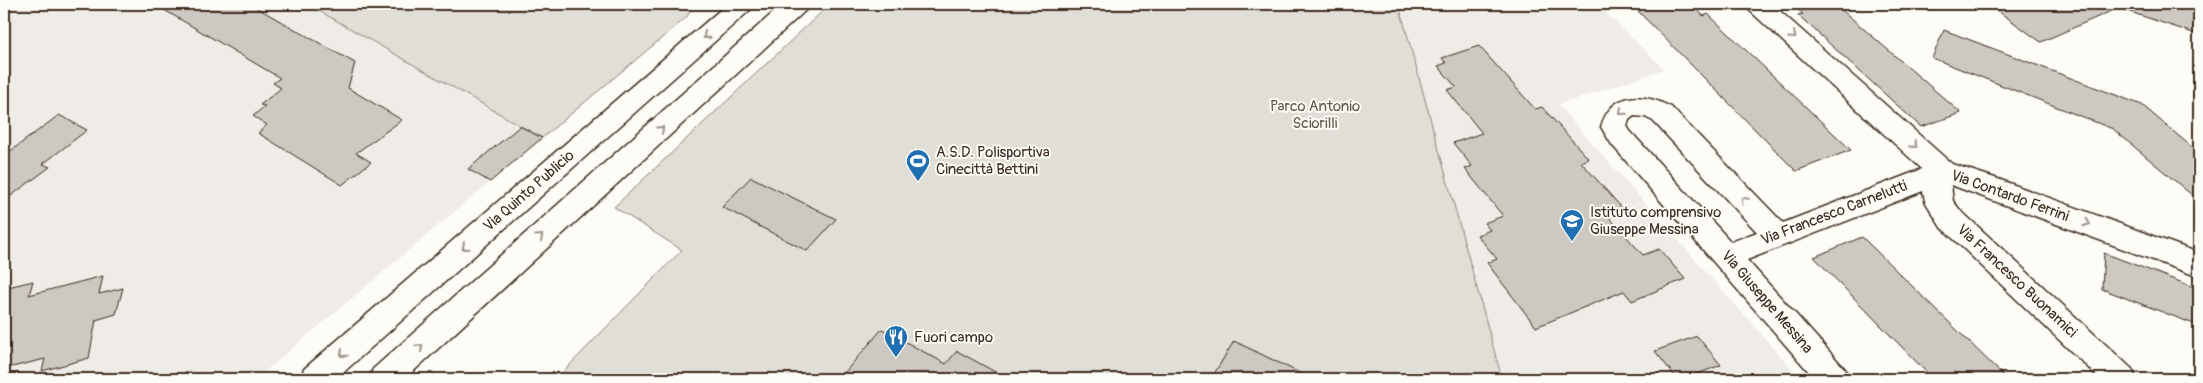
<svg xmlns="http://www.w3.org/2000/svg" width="2203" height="383" font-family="Pangolin,sans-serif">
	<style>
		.built { fill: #efece7 }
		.green { fill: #e1ded7; stroke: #8e847a }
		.building { fill: #cdc8c2; stroke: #3b2a1e }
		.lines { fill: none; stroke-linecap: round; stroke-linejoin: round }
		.minor-casing { stroke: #3b2a1e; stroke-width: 3 }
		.minor { fill: #fdfcf7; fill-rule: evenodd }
		.oneway { stroke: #9c938a }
		.labels { text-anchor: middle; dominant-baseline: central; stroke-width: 4; stroke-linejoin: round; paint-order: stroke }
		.park-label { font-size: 15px; fill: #64574c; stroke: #fdfcf7 }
		.poi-label { font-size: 15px; fill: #3b2a1e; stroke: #fdfcf7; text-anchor: start }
		.street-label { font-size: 15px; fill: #3b2a1e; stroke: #fdfcf7 }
	</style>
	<rect width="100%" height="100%" fill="#fdfcf7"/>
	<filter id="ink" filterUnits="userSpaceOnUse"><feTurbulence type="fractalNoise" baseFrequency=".02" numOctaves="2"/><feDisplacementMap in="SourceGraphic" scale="10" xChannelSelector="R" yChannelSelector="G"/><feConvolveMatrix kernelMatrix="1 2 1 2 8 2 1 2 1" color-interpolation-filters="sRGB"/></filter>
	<g filter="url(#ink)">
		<g class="built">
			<path d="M 4,4 L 307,4 L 542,138 L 256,379 L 4,379 Z"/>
			<path d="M 1403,4 L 1597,4 L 1664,69 L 1558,105 L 1801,379 L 1502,379 L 1399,5 Z"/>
		</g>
		<g class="green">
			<path d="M 307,4 L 693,4 L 693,5 L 687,17 L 542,138 Z"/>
			<path d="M 830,4 L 1403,4 L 1399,5 L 1502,379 L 556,379 L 682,250 L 614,207 Z"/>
		</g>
		<g class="building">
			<path d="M 154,4 L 250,4 L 355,63 L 348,88 L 402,120 L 356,153 L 371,162 L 342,185 L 258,133 L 267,125 L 253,116 L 265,106 L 260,105 L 281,88 L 273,83 L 280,78 Z"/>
			<path d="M 1631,4 L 1690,4 L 1704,16 L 1708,14 L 1851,150 L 1796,171 Z"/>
			<path d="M 1791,4 L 1835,4 L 1961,113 L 1921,127 L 1798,15 L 1803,14 Z"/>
			<path d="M 1988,4 L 2177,4 L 2199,12 L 2199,35 L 2118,8 L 2041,42 Z"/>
			<path d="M 1944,30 L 2142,105 L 2199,153 L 2199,201 L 2113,129 L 1932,58 Z"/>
			<path d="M 1479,46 L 1535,109 L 1542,107 L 1589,159 L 1581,162 L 1622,208 L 1606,214 L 1643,255 L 1659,249 L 1685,279 L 1632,301 L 1624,291 L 1536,327 L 1487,263 L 1497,259 L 1477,235 L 1490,230 L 1484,223 L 1503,216 L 1465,169 L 1472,166 L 1453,143 L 1482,133 L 1447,90 L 1456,87 L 1438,66 L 1446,63 L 1442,58 Z"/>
			<path d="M 59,115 L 87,130 L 43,164 L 50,167 L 4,201 L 4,156 Z"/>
			<path d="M 520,126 L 542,138 L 490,182 L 468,169 Z"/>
			<path d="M 751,177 L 836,219 L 807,251 L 722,207 Z"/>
			<path d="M 1862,237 L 2007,379 L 1933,379 L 1814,257 Z"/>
			<path d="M 2104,253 L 2199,289 L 2199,326 L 2102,289 Z"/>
			<path d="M 103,276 L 99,294 L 123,288 L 116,314 L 96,320 L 89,358 L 42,371 L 45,359 L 4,369 L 4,288 L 33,281 L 29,295 Z"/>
			<path d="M 882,329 L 946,364 L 957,351 L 1008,379 L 839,379 Z"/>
			<path d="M 1697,336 L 1721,365 L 1684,379 L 1677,379 L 1655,351 Z"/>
			<path d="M 1234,341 L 1312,379 L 1211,379 Z"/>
		</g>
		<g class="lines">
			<g class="minor-casing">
				<g id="minor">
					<path d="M 727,4 L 754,4 L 750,10 L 336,379 L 300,379 L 304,369 Z"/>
					<path d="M 783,4 L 810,4 L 806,10 L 405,379 L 369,379 L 373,369 Z"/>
					<path d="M 1745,4 L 1772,4 L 1952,164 L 1998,179 L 2199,253 L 2199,277 L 1951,185 L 1953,201 L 1960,210 L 2132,369 L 2136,379 L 2100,379 L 1940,226 L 1925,201 L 1923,191 L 1747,260 L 1845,369 L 1849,379 L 1815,379 L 1612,145 L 1601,127 C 1611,91 1643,92 1671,107 L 1783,223 L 1922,169 L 1749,10 ZM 1634,116 L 1645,117 L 1653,121 L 1757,232 L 1731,242 L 1630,131 L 1627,126 L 1629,120 Z"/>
				</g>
			</g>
			<use href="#minor" class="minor"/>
		</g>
		<defs><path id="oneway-chevron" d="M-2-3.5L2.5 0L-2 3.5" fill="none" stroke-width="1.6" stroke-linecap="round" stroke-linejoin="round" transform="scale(1.25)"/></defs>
		<g class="oneway">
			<use href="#oneway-chevron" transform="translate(706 36) rotate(139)"/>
			<use href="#oneway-chevron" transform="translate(1793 36) rotate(42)"/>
			<use href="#oneway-chevron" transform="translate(1622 112) rotate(140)"/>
			<use href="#oneway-chevron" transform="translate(661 129) rotate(-42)"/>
			<use href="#oneway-chevron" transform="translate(1914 145) rotate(42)"/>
			<use href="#oneway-chevron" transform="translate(1744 200) rotate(-133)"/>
			<use href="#oneway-chevron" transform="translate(2087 223) rotate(20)"/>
			<use href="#oneway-chevron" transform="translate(540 237) rotate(-42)"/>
			<use href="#oneway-chevron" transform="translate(465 247) rotate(139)"/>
			<use href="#oneway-chevron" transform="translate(420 347) rotate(-42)"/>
			<use href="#oneway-chevron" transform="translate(343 354) rotate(139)"/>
		</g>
	</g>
	<defs>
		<g id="stadium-pin" transform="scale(1.25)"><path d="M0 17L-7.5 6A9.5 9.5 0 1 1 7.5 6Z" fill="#1f6fb2" stroke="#fdfcf7"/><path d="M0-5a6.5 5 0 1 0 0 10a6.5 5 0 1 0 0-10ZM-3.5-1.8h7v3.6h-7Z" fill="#fff"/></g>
		<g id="school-pin" transform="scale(1.25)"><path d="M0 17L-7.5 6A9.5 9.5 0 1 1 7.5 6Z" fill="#1f6fb2" stroke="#fdfcf7"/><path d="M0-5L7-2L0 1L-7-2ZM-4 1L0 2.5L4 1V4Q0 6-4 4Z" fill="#fff"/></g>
		<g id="restaurant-pin" transform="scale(1.25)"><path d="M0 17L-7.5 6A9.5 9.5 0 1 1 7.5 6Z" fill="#1f6fb2" stroke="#fdfcf7"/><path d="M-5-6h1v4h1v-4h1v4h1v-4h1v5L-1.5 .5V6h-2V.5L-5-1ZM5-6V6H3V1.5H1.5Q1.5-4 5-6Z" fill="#fff"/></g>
	</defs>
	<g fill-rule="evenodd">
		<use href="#stadium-pin" x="918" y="161"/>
		<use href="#school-pin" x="1572" y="221"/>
		<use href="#restaurant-pin" x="896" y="337"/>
	</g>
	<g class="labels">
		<g class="park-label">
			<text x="1315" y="106">Parco Antonio<tspan x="1315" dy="17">Sciorilli</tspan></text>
		</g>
		<g class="poi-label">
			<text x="936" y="152">A.S.D. Polisportiva<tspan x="936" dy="17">Cinecittà Bettini</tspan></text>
			<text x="1590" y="212">Istituto comprensivo<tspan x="1590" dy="17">Giuseppe Messina</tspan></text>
			<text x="914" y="337">Fuori campo</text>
		</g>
		<g class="street-label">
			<text transform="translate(529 191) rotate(-41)">Via Quinto Publicio</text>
			<text transform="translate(2010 196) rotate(20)">Via Contardo Ferrini</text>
			<text transform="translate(1834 213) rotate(-21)">Via Francesco Carnelutti</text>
			<text transform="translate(2017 281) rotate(43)">Via Francesco Buonamici</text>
			<text transform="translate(1767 302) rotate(49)">Via Giuseppe Messina</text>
		</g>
	</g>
	<rect width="2203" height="383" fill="none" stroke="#fdfcf7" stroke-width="20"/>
	<rect x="10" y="10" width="2183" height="363" fill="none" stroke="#3b2a1e" stroke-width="2" filter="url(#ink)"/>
</svg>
